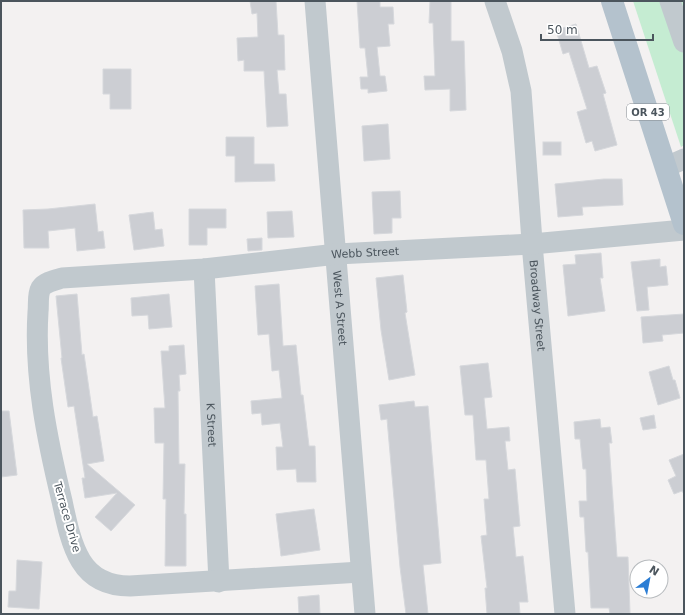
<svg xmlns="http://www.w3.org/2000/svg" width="685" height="615" font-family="'DejaVu Sans',sans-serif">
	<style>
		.green { fill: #c5ecd2 }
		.building { fill: #ccced3; stroke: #d6d8dc }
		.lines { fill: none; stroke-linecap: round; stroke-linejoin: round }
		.minor { stroke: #c1c9ce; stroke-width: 21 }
		.major { stroke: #b4c2cd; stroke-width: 22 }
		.labels { text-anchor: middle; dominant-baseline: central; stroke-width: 4; stroke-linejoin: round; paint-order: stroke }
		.shield { fill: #fff; stroke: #81888e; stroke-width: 1 }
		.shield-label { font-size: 10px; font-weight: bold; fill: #4b555d }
		.street-label { font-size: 11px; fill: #4b555d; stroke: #fff }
	</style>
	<rect width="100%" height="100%" fill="#f3f1f1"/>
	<path class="green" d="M 633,1 L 684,1 L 684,145 L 681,147 Z"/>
	<g class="building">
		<path d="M 250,1 L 276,1 L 278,35 L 284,35 L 285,70 L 277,70 L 279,94 L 286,94 L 288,126 L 267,127 L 264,71 L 244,71 L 244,60 L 238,61 L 237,38 L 258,37 L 257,13 L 252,14 Z"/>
		<path d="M 357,1 L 380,1 L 380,7 L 393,7 L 394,24 L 388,24 L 390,46 L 377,47 L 380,76 L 385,76 L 387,91 L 368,93 L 368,89 L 361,89 L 360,77 L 368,77 L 365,48 L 360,48 Z"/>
		<path d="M 430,1 L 451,1 L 451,41 L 464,41 L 466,110 L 450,111 L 450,89 L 425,90 L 424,76 L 435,76 L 433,23 L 429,23 Z"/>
		<path d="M 576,24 L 589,68 L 597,66 L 606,93 L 603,94 L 617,145 L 595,151 L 592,141 L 586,143 L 577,112 L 587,109 L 569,52 L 563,54 L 556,30 Z"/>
		<path d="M 103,69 L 131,69 L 131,109 L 110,109 L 110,94 L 103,94 Z"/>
		<path d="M 388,124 L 390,159 L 364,161 L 362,126 Z"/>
		<path d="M 226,137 L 254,137 L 254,164 L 274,164 L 275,181 L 235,182 L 235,156 L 226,156 Z"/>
		<rect x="543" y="142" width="18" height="13"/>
		<path d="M 604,179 L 622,179 L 623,205 L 582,207 L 583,215 L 558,217 L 555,184 Z"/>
		<path d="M 400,191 L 401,218 L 392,218 L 392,233 L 374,234 L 372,192 Z"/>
		<path d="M 95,204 L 98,232 L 103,231 L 105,248 L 77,251 L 75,228 L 48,231 L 49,248 L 24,248 L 23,210 L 48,209 Z"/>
		<path d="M 189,209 L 226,209 L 226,228 L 207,228 L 207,245 L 189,245 Z"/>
		<path d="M 292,211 L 294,237 L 268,238 L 267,212 Z"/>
		<path d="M 153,212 L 155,230 L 162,229 L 164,246 L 134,250 L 129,215 Z"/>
		<path d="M 262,238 L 262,250 L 248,251 L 247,239 Z"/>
		<path d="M 601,253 L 603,278 L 600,278 L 605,311 L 568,316 L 563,265 L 576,264 L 575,255 Z"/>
		<path d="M 660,259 L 660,267 L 666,266 L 668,285 L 647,287 L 649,310 L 637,311 L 631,262 Z"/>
		<path d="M 403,275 L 407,312 L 405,313 L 415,375 L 389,380 L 381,330 L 376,278 Z"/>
		<path d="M 279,284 L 283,346 L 296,345 L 301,395 L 303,395 L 309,446 L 315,446 L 316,482 L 297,482 L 296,469 L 277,470 L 276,447 L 283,447 L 280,423 L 262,425 L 261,413 L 252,414 L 251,401 L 282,398 L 279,370 L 272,371 L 269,334 L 258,335 L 255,286 Z"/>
		<path d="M 77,294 L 82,355 L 84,354 L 93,417 L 97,416 L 104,461 L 87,464 L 135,505 L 111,531 L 95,517 L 117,493 L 85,498 L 82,478 L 85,478 L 74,406 L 68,407 L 61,358 L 62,358 L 56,296 Z"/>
		<path d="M 169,294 L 172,327 L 149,329 L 148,315 L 132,316 L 131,298 Z"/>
		<path d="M 684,314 L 684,333 L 662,335 L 663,341 L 643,343 L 641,317 Z"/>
		<path d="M 184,345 L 186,374 L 179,375 L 180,391 L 178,391 L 179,464 L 185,464 L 184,514 L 186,514 L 186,566 L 165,566 L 166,499 L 163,499 L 164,443 L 155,443 L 154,408 L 165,408 L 161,351 L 169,351 L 169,346 Z"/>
		<path d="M 488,363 L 492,397 L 484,398 L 487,429 L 509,427 L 510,441 L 505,441 L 508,470 L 515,469 L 520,526 L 513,527 L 516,557 L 523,556 L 528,602 L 519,602 L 520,614 L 487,614 L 485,588 L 487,588 L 481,536 L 487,535 L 484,499 L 489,499 L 486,460 L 476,460 L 473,415 L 465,415 L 460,366 Z"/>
		<path d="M 669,366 L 673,380 L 675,380 L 680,398 L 658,405 L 649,372 Z"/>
		<path d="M 414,401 L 415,407 L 428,406 L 441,563 L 423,565 L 428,614 L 406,614 L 400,567 L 387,419 L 381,420 L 379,405 Z"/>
		<path d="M 1,411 L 9,411 L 17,475 L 1,477 Z"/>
		<path d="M 654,415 L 656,428 L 643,430 L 640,418 Z"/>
		<path d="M 600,419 L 601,428 L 610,427 L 612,443 L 609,443 L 617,557 L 628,557 L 630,613 L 610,614 L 609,608 L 591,608 L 588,552 L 586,552 L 584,517 L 580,517 L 579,501 L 587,501 L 586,469 L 583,469 L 580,439 L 575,439 L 574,422 Z"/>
		<path d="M 684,454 L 684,494 L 682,491 L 674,494 L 668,480 L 676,476 L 669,460 Z"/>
		<path d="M 314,509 L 320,550 L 281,556 L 276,514 Z"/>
		<path d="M 17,560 L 42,562 L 39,609 L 8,607 L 9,591 L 16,591 Z"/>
		<path d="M 319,595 L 320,614 L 299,614 L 298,597 Z"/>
	</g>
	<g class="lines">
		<g class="minor">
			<path id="s1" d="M 315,1 L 365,614"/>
			<path id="s2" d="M 495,1 L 512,51 L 521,91 L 533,255 L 565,614"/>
			<path d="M 670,1 L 684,42"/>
			<path d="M 666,167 L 684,159"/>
			<path id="s3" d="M 204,269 L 219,582"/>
			<path id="s4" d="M 361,572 L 130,586 C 110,586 92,579 81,561 C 71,545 66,520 62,501 C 47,439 34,376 38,312 C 39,305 37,295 41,288 C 45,282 55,280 62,278 L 204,269 L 337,254 L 532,244 L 684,230"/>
		</g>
		<path class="major" d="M 612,1 L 684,224"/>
	</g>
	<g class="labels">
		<rect class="shield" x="627" y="104" width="42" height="16" rx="3"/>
		<g class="shield-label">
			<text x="648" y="112">OR 43</text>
		</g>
		<g class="street-label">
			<text stroke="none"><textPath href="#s4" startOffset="896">Webb Street</textPath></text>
			<text stroke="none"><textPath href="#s2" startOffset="309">Broadway Street</textPath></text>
			<text stroke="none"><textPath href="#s1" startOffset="308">West A Street</textPath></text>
			<text stroke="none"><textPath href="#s3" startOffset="156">K Street</textPath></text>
			<text transform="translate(67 517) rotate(74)">Terrace Drive</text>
		</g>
	</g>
	<rect width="685" height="615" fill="none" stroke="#4b555d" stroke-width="4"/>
	<g transform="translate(649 579) rotate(32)"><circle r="19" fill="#ffffff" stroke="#b7bbbe"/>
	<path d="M0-3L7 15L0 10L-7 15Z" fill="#2b7dd4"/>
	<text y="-6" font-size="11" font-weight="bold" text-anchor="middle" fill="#4b555d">N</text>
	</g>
	<path d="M541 34v6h112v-6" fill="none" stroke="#4b555d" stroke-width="2"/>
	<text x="547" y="34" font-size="12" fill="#4b555d" stroke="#ffffff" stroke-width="3" paint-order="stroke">50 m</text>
</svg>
